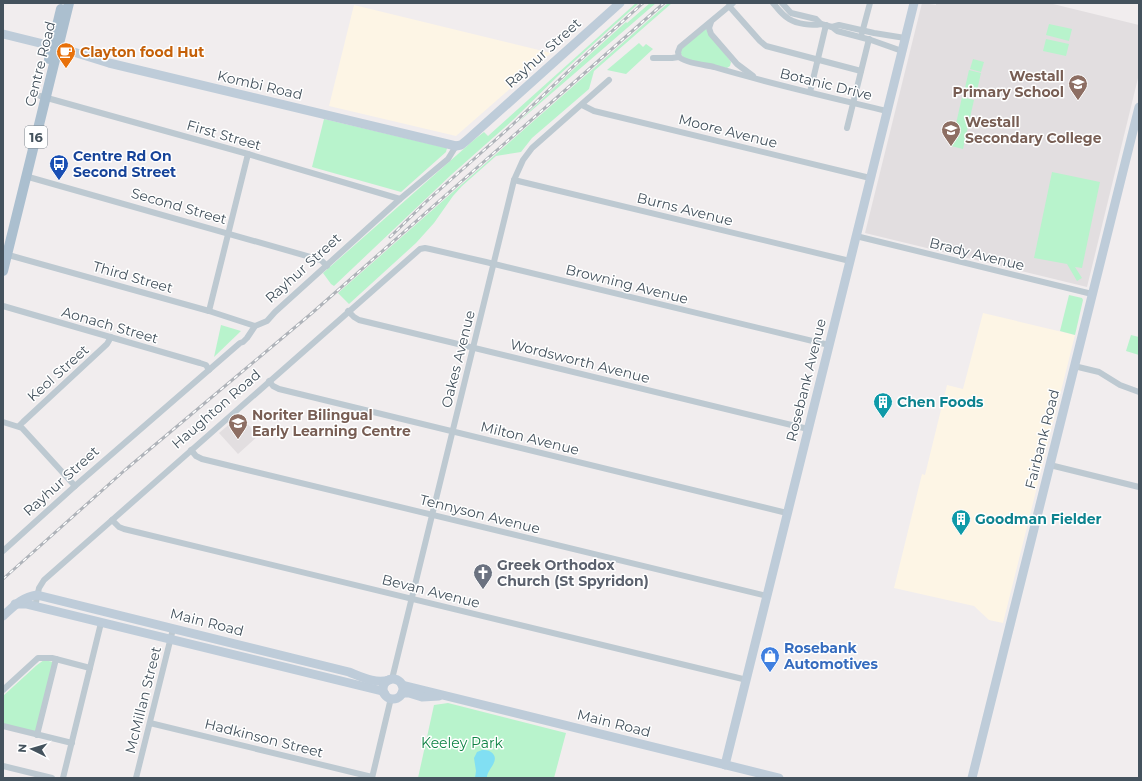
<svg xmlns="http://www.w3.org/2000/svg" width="1142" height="781" font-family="Montserrat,sans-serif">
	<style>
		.commercial { fill: #fdf5e5 }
		.education { fill: #e2dee0 }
		.green { fill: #b8f3cc }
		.water { fill: #81dff3 }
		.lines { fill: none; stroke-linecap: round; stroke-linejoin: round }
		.street { stroke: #bdc9d1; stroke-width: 6 }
		.secondary { stroke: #beccd9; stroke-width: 9 }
		.primary { stroke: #abbfcf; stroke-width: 10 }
		.rail-casing { stroke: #afb3b9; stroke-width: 3 }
		.rail { stroke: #fff; stroke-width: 1.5; stroke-dasharray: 4.5; stroke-linecap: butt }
		.labels { text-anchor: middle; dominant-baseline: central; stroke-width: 3; stroke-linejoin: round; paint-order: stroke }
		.shield { fill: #fff; stroke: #7c868e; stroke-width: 1 }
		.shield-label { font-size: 13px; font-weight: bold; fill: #44525d }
		.food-label { font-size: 14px; font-weight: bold; fill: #c56008; stroke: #fff; text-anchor: start }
		.street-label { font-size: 14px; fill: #44525d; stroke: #fff }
		.education-label { font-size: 14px; font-weight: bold; fill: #785e54; stroke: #fff; text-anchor: start }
		.transit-label { font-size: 14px; font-weight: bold; fill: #164399; stroke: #fff; text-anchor: start }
		.culture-label { font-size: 14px; font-weight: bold; fill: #0d838f; stroke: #fff; text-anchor: start }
		.worship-label { font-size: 14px; font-weight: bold; fill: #5b616d; stroke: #fff; text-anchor: start }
		.shop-label { font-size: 14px; font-weight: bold; fill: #366cbe; stroke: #fff; text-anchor: start }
		.park-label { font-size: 14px; fill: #0f8445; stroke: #fff }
	</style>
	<rect width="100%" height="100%" fill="#f1edee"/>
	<g class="commercial">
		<path d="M 354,5 L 551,53 L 456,136 L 329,106 Z"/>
		<path d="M 983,313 L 1075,335 L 1003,623 L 989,620 L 974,606 L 894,588 L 922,474 L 925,475 L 947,385 L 963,389 Z"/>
	</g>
	<g class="education">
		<path d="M 922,3 L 936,5 L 936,3 L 1049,3 L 1139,25 L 1139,74 L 1087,287 L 865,233 Z"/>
		<path d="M 240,415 L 258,436 L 238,454 L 219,433 Z"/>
	</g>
	<g class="green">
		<path d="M 636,3 L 639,3 L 559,75 L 513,120 L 451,175 L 334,286 L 331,284 L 323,273 L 475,139 L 484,132 L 488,136 Z"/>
		<path d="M 650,3 L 656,3 L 516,124 L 577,66 L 626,22 L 627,23 Z"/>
		<path d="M 668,3 L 672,3 L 594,71 L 589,89 L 532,138 L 521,152 L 496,156 L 462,186 L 453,196 L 434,223 L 416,243 L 349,304 L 338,293 Z"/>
		<path d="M 1049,24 L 1072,29 L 1069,41 L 1046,35 Z"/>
		<path d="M 705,27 L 731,62 L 730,66 L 727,68 L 684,59 L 680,52 L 680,50 Z"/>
		<path d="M 1046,39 L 1069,44 L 1066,56 L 1043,51 Z"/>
		<path d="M 639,43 L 643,47 L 646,44 L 653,49 L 626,74 L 607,70 Z"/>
		<path d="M 973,59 L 984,62 L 981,72 L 970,69 Z"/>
		<path d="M 969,70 L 981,73 L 976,95 L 964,92 Z"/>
		<path d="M 962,97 L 974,100 L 963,149 L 951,146 Z"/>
		<path d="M 324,119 L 447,148 L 446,152 L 401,192 L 312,167 Z"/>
		<path d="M 1052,172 L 1100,182 L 1082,268 L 1075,267 L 1082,278 L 1077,281 L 1067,264 L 1034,258 Z"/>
		<path d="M 1069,295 L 1082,298 L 1083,300 L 1075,335 L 1060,331 Z"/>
		<path d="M 221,325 L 241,331 L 214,357 Z"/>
		<path d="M 1131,335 L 1139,337 L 1139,355 L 1126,351 Z"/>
		<path d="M 44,660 L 53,662 L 36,732 L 3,724 L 3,696 L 37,665 Z"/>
		<path d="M 448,703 L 566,733 L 554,778 L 418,778 L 434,705 Z"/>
	</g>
	<path class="water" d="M 482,750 C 485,750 488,750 491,752 C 502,760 486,770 487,778 L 475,778 L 476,771 L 474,758 L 477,752 Z"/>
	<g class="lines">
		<g class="street">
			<path d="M 773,3 C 778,9 782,15 789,19 C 797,24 812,26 821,24"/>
			<path d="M 782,3 L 791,13 L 816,19 L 821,24 L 832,27 L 837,31 L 871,40 L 902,51"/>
			<path d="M 729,6 L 760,41 L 766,46 L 861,71"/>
			<path d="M 711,22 L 709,28 L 711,34 L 737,64 L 753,76"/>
			<path d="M 832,27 L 839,25 L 874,33 L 905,38"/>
			<path d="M 862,33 L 870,3"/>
			<path d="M 679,57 L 678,52 L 680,47 L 733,3"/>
			<path d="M 653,58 L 672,58 L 679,57 C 685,63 705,65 714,67 C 771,84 829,97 887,111"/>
			<path d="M 810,92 L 826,25"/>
			<path d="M 40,96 L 248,154 L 400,199"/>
			<path d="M 582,105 L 594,111 L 870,178"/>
			<path d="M 847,128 L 869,39"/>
			<path d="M 25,176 L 321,260 L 327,266"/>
			<path d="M 514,180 L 850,261"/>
			<path d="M 856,236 L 1092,294"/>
			<path d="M 5,254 L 209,311 L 255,326"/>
			<path d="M 3,306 L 200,363 L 206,365 L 209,370"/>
			<path d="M 209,311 L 248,154"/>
			<path d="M 348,311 L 354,317 L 359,320 L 808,429"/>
			<path d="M 1074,366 L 1099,372 L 1120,385 L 1139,392"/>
			<path d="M 269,381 L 273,386 L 279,389 L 787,513"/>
			<path d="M 3,422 L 22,428 L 75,486"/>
			<path d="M 19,426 L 23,422 L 107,344 L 111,337"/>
			<path d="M 191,450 L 196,456 L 202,459 L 767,596"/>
			<path d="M 1050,465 L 1139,487"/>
			<path d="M 112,520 L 119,527 L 124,529 L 747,680"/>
			<path d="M 3,551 L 75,486 L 240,343 L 243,342 L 247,338 L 255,326 L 267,321 L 275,312 L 400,199 L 448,159 L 456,146"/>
			<path d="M 35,607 L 39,588 L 44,580 L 420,249 L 425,248 L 430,249 L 486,262 L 829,345"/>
			<path d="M 392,679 L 514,180 L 523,160 L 532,148 L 609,80"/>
			<path d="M 3,690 L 38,658 L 52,658 L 90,668"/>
			<path d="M 150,723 L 372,777"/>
			<path d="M 3,726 L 72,743"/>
			<path d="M 37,735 L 56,659"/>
			<path d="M 3,766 L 52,778"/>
			<path d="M 63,778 L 101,623"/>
			<path d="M 136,778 L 173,629"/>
			<path d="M 372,778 L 391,698"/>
		</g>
		<g class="secondary">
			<path d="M 3,34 L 64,49 L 109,63 L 456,146 L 461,145 L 466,141 L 620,3"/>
			<path d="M 15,604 L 26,604 L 382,691 L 385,694"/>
			<path d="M 3,616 C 14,606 22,597 37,595 L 349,672 C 362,677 375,684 389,680"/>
			<circle cx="393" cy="689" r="10"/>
			<path d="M 402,685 L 779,778"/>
			<path d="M 402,693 L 409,693 L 422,697 L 439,696"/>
			<path d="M 725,765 L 914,3"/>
			<path d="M 972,778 L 1139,107"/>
		</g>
		<g class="primary">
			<path d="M 49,59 L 61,9"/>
			<path d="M 3,271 L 69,3"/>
		</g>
		<g class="rail-casing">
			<g id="rail">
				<path d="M 390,237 L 428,200 L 510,127 L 580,60 L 643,3"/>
				<path d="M 3,579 L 125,470 L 312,313 L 664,3"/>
			</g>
		</g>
		<use href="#rail" class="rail"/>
	</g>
	<defs>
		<g id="cafe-pin" transform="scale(1)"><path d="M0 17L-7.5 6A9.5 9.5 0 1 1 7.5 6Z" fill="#e8710a" stroke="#fff"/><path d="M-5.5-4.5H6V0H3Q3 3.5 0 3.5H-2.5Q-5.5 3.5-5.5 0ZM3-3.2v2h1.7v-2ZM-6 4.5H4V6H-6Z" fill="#fff"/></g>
		<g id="school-pin" transform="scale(1)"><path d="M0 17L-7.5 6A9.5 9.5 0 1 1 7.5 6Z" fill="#8d6e63" stroke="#fff"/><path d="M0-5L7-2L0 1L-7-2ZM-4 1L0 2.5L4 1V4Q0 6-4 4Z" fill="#fff"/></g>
		<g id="bus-pin" transform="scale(1)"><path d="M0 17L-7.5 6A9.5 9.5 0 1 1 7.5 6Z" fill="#1a4fb4" stroke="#fff"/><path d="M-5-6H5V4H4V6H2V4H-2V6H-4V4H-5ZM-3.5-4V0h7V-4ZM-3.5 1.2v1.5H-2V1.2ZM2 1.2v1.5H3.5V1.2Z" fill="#fff"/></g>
		<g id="building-pin" transform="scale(1)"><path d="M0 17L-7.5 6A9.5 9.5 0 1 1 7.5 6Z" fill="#0f9aa8" stroke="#fff"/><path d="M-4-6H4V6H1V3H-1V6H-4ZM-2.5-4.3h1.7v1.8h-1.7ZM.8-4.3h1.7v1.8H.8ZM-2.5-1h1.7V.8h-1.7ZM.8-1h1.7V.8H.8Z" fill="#fff"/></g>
		<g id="church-pin" transform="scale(1)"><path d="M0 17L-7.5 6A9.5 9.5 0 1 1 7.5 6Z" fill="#6b7280" stroke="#fff"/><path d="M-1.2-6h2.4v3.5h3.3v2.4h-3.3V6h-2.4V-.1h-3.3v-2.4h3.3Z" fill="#fff"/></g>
		<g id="shop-pin" transform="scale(1)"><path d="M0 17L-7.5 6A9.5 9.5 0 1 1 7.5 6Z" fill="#3f7fe0" stroke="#fff"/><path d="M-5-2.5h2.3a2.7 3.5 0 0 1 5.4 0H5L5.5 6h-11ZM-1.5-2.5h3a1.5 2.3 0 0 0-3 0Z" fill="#fff"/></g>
	</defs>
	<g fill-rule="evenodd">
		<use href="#cafe-pin" x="66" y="52"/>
		<use href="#school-pin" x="1078" y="84"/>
		<use href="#school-pin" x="951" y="130"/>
		<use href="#bus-pin" x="59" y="164"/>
		<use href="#building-pin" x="883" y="402"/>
		<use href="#school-pin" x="238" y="423"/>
		<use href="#building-pin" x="961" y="519"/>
		<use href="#church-pin" x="483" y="573"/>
		<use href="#shop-pin" x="770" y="656"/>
	</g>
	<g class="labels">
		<rect class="shield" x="25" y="126" width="22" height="22" rx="3"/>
		<g class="shield-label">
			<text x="36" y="137">16</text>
		</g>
		<g class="food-label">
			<text x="80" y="52">Clayton food Hut</text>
		</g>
		<g class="street-label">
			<text transform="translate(543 53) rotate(-42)">Rayhur Street</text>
			<text transform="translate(40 64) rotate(-76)">Centre Road</text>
			<text transform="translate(826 84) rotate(14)">Botanic Drive</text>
			<text transform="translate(260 85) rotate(13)">Kombi Road</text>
			<text transform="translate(728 131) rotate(14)">Moore Avenue</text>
			<text transform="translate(224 135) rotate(16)">First Street</text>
			<text transform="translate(179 206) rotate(16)">Second Street</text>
			<text transform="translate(685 209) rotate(14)">Burns Avenue</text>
			<text transform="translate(977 254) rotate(14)">Brady Avenue</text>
			<text transform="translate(303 268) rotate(-42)">Rayhur Street</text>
			<text transform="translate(133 277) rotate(16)">Third Street</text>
			<text transform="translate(627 284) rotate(14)">Browning Avenue</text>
			<text transform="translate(110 325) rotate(16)">Aonach Street</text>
			<text transform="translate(458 359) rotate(-76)">Oakes Avenue</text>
			<text transform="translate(580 361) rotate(14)">Wordsworth Avenue</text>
			<text transform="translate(58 373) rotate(-42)">Keol Street</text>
			<text transform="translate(806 380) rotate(-76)">Rosebank Avenue</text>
			<text transform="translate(216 409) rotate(-41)">Haughton Road</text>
			<text transform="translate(530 438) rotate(14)">Milton Avenue</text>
			<text transform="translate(1042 439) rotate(-76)">Fairbank Road</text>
			<text transform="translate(61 481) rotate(-42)">Rayhur Street</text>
			<text transform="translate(480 514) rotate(14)">Tennyson Avenue</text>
			<text transform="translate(431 591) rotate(14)">Bevan Avenue</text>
			<text transform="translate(207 622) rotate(14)">Main Road</text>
			<text transform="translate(143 700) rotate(-76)">McMillan Street</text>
			<text transform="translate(614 723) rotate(14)">Main Road</text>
			<text transform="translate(264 738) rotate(14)">Hadkinson Street</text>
		</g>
		<g class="education-label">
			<text x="1064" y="76" text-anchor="end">Westall<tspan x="1064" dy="16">Primary School</tspan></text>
			<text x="965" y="122">Westall<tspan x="965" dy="16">Secondary College</tspan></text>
			<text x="252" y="415">Noriter Bilingual<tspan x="252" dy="16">Early Learning Centre</tspan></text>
		</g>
		<g class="transit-label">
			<text x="73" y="156">Centre Rd On<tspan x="73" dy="16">Second Street</tspan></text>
		</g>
		<g class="culture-label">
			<text x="897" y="402">Chen Foods</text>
			<text x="975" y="519">Goodman Fielder</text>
		</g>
		<g class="worship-label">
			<text x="497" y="565">Greek Orthodox<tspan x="497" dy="16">Church (St Spyridon)</tspan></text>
		</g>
		<g class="shop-label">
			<text x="784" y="648">Rosebank<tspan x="784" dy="16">Automotives</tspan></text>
		</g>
		<g class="park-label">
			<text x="462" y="743">Keeley Park</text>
		</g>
	</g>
	<rect width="1142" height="781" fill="none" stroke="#44525d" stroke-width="8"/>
	<g transform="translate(32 749) rotate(275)" stroke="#ffffff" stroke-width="3" paint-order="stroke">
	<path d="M0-3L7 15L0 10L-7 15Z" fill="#44525d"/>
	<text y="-6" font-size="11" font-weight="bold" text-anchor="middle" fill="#44525d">N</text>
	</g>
</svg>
